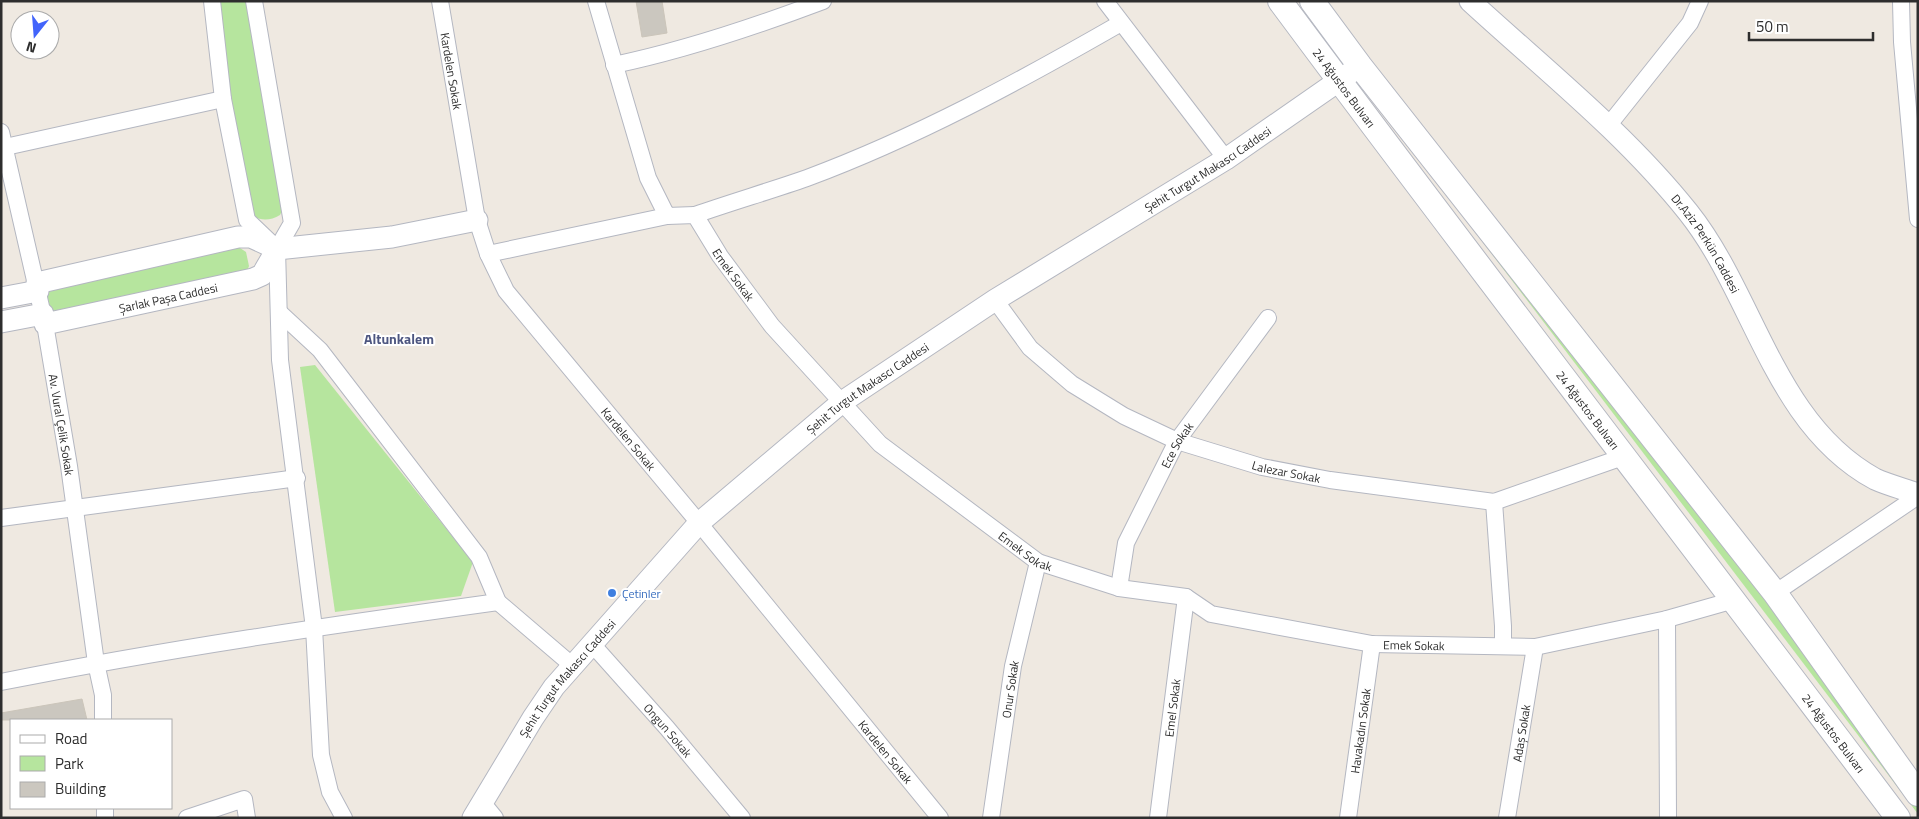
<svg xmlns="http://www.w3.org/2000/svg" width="1919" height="819" font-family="'Titillium Web',sans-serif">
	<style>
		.green { fill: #b6e59e }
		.building { fill: #cbc7bf; stroke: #cbc5ba }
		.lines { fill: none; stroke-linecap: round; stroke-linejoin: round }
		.minor-casing { stroke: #b4b7c1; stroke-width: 18 }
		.tertiary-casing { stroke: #b4b7c1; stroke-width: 23 }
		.secondary-casing { stroke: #b4b7c1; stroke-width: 26 }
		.minor { stroke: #fff; stroke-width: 16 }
		.tertiary { stroke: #fff; stroke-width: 21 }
		.secondary { stroke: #fff; stroke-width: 24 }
		.shop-dot { fill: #3f7fe0; stroke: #fff; stroke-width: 2 }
		.labels { text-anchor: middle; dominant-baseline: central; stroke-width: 4; stroke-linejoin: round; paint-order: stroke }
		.street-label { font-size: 12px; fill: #2e2e2e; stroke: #fff }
		.shop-label { font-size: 12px; fill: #366cbe; stroke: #fff; text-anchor: start }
		.neighbourhood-label { font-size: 14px; font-weight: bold; fill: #4d5680; stroke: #fff }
	</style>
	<rect width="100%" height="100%" fill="#efe9e1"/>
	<g class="green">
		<path d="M 215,1 L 247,1 L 282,211 L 280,215 C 270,221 260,221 251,215 Z"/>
		<path d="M 1375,83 L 1918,796 L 1918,814 L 1367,90 Z"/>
		<path d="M 237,246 L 246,252 L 249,266 L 247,271 L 53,311 C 48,306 46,298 48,291 Z"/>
		<path d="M 315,365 L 473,562 L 461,596 L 335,612 L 300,367 Z"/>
	</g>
	<g class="building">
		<path d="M 636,1 L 662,1 L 667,33 L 642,37 Z"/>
		<path d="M 82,699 L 87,720 L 2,720 L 1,713 Z"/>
	</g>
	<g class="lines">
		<g class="minor-casing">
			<g id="minor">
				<path d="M 212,1 L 223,99 L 247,220 L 270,242"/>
				<path d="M 254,1 L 292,223 L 277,249 L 280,360 L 314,628 L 321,755 L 330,792 L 344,818"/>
				<path id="s1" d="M 440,1 L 477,220 L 488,254 L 506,291 L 699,523 L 940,818"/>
				<path id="s2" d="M 596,1 L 648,178 L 667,216 L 695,215 L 720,256 L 772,326 L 880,444 L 1038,562 L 1119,588 L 1186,597 L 1211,614 L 1372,644 L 1535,647 L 1667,619 L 1734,600"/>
				<path d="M 1105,1 L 1226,159"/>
				<path d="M 1901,1 L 1902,42 L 1918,219"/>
				<path d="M 614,65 C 686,50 754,27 823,1"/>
				<path d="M 1608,126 L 1690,23 L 1700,1"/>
				<path id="s3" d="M 1,132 L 45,324 L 69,466 L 96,663 L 103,695 L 103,720"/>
				<path d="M 1,148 L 223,99"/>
				<path d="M 695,215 C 732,202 770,191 807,178 C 917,137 1020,81 1121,23"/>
				<path d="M 488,254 L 667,216"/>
				<path id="s4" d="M 995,300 L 1030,348 L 1072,384 L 1124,416 L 1177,441 L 1262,467 L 1330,480 L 1494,502 L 1623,457"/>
				<path d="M 279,312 L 320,350 L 479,557 L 498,602 L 573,666"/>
				<path d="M 1494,502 L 1503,626 L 1503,646"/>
				<path d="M 1,518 L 297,478"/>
				<path id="s5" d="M 1119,588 L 1126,543 L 1177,441 L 1268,318"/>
				<path d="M 1775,593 L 1918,496"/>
				<path d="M 1667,619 L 1668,818"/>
				<path id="s6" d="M 592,644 L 667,728 L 742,818"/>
				<path d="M 1,682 C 166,649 332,625 498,602"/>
				<path d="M 482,802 L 495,818"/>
				<path d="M 105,808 L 105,818"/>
				<path d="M 187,818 L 244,799 L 247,818"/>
				<path id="s7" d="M 991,818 L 1013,666 L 1038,562"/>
				<path id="s8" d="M 1158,818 L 1186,597"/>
				<path id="s9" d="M 1348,818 L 1372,644"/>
				<path id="s10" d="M 1507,818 L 1535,647"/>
			</g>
		</g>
		<g class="tertiary-casing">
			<g id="tertiary">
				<path id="s11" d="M 1470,1 C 1544,69 1625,133 1688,212 C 1755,296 1774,424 1875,479 C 1888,485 1904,489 1918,494"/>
				<path d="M 37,283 L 238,237 L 251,237 L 277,249 L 392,237 L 477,220"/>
				<path d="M 1,298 L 38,291"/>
				<path d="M 1,322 L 43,314"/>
				<path id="s12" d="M 45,324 L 253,279 L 262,275 L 277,249"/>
				<path id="s13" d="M 473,818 L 533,718 L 554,687 L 699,523 L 842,402 L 995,300 L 1226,159 L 1360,66"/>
			</g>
		</g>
		<g class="secondary-casing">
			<g id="secondary">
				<path id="s14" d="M 1280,1 C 1484,276 1693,545 1898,818"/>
				<path d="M 1312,1 L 1360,66 L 1775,593 L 1918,794"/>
			</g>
		</g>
		<use href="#minor" class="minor"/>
		<use href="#tertiary" class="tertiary"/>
		<use href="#secondary" class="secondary"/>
	</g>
	<circle class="shop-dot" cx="612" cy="593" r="5"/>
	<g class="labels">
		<g class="street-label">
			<text stroke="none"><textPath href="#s1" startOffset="71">Kardelen Sokak</textPath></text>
			<text stroke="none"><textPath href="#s14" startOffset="108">24 Ağustos Bulvarı</textPath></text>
			<text stroke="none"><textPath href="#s13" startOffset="994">Şehit Turgut Makascı Caddesi</textPath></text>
			<text stroke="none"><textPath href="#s11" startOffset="340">Dr.Aziz Perkün Caddesi</textPath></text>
			<text stroke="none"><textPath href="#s2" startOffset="326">Emek Sokak</textPath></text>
			<text stroke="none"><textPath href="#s12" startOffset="126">Şarlak Paşa Caddesi</textPath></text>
			<text stroke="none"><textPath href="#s13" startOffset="589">Şehit Turgut Makascı Caddesi</textPath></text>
			<text stroke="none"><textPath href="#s14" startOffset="512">24 Ağustos Bulvarı</textPath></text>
			<text stroke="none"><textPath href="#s3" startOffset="299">Av. Vural Çelik Sokak</textPath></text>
			<text stroke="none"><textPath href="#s1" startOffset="491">Kardelen Sokak</textPath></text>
			<text stroke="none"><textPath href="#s5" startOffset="156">Ece Sokak</textPath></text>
			<text stroke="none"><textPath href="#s4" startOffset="348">Lalezar Sokak</textPath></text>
			<text stroke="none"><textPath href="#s2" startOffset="731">Emek Sokak</textPath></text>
			<text stroke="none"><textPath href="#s2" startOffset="1136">Emek Sokak</textPath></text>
			<text stroke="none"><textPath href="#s13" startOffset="169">Şehit Turgut Makascı Caddesi</textPath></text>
			<text stroke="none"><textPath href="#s7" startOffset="130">Onur Sokak</textPath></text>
			<text stroke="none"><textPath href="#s8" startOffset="111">Emel Sokak</textPath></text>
			<text stroke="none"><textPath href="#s6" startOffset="115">Ongun Sokak</textPath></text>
			<text stroke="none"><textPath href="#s9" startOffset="88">Havakadın Sokak</textPath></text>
			<text stroke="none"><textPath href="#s10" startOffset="86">Adaş Sokak</textPath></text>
			<text stroke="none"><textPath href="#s14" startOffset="918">24 Ağustos Bulvarı</textPath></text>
			<text stroke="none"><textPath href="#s1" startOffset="896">Kardelen Sokak</textPath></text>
		</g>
		<g class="shop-label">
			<text x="622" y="593">Çetinler</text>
		</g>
		<g class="neighbourhood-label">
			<text x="399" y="338">Altunkalem</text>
		</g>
	</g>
	<rect width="1919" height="819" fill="none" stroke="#2e2e2e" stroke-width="5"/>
	<rect x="10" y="719" width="162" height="90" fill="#ffffff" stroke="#ababab"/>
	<rect x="20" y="735" width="25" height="8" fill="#ffffff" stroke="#ababab"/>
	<text x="55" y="744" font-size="15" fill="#2e2e2e">Road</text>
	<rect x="20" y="756" width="25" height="15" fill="#b6e59e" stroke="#ababab"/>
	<text x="55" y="769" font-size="15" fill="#2e2e2e">Park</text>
	<rect x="20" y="782" width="25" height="15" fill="#cbc7bf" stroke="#ababab"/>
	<text x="55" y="794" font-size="15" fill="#2e2e2e">Building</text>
	<g transform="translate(35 35) rotate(197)"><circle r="24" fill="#ffffff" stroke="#ababab"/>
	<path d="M0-4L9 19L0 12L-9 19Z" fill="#4264fb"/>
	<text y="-8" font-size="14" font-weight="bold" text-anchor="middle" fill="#2e2e2e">N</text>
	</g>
	<path d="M1749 32v8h124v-8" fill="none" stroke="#2e2e2e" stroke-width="2.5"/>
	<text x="1756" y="32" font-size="15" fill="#2e2e2e" stroke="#ffffff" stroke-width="4" paint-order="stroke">50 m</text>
</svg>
